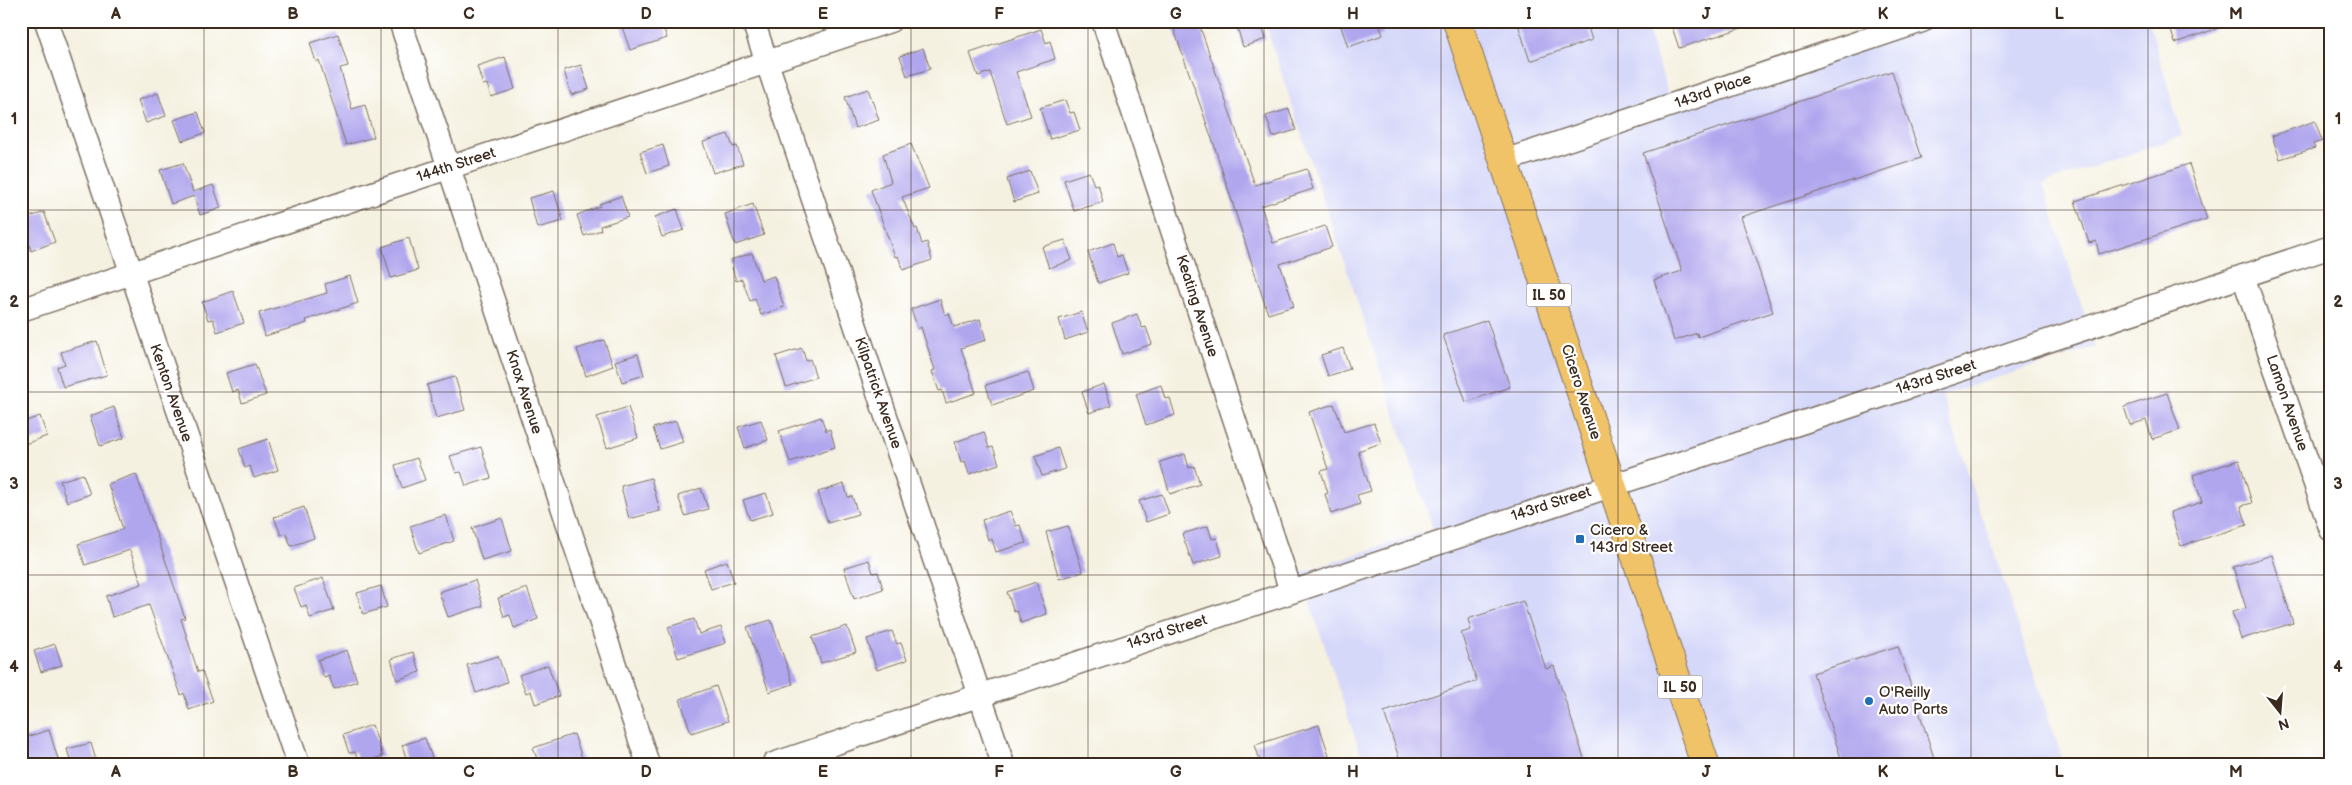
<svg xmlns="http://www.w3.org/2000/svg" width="2352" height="785" font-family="'Balsamiq Sans',sans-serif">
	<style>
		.built { fill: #d6d8f9 }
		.building { fill: #b0a6ee }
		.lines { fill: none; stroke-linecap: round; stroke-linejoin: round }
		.minor-casing { stroke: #7c7062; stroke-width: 25 }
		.primary-casing { stroke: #7c7062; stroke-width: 30 }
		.minor { stroke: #fff; stroke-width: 22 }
		.primary { stroke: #f1c369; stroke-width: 28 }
		.grid { fill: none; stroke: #3b2a1e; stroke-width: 1; stroke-opacity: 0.55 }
		.poi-dot { fill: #1f6fb2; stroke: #fff; stroke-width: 2 }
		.labels { text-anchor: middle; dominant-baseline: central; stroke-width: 4.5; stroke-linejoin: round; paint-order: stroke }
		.shield { fill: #fff; stroke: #766a62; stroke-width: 1 }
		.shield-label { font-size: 14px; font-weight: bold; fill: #3b2a1e }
		.street-label { font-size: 15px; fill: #3b2a1e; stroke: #fff }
		.poi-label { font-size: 15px; fill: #3b2a1e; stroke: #fff; text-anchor: start }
		.neatline { fill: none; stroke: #3b2a1e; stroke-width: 2 }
		.grid-label { font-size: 16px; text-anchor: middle; font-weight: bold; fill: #3b2a1e }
	</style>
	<rect width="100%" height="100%" fill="#fff"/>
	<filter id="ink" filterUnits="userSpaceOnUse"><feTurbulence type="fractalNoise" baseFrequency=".02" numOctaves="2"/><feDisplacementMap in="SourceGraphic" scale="10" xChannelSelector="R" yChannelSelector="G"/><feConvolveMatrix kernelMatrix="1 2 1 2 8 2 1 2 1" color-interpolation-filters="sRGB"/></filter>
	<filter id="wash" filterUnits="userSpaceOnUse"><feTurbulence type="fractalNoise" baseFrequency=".0096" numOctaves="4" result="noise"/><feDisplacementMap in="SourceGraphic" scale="20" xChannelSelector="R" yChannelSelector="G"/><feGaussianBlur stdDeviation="1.12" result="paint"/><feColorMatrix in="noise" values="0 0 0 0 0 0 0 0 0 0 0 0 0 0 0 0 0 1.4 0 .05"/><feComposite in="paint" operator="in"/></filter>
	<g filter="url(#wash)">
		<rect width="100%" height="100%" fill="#f5f1e1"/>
		<path class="built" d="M 1264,21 L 1645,21 L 1669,96 L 1897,21 L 2149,21 L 2182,136 L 2043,184 L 2095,347 L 1942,395 L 2064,764 L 1364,764 L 1300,573 L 1433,529 Z"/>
		<g id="blocks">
			<g class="building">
				<path d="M 620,21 L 661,21 L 667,38 L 630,50 Z"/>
				<path d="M 1171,21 L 1198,21 L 1255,185 L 1307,169 L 1313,189 L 1261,206 L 1273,243 L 1325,226 L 1332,247 L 1280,264 L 1294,306 L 1268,314 L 1214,145 Z"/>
				<path d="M 1251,21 L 1260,21 L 1266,39 L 1243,47 L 1237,26 Z"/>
				<path d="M 1339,21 L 1378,21 L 1383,35 L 1348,47 Z"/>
				<path d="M 1517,21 L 1586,21 L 1592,40 L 1530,61 Z"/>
				<path d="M 1670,21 L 1750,21 L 1751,25 L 1679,48 Z"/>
				<path d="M 2168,21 L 2229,21 L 2230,24 L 2175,43 Z"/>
				<path d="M 1041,29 L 1046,43 L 1050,41 L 1055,59 L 1016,72 L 1031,116 L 1007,124 L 990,72 L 978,76 L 970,53 Z"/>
				<path d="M 338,34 L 348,66 L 340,68 L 352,109 L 365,105 L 374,137 L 346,145 L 319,60 L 316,62 L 310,43 Z"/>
				<path d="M 923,48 L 930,69 L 907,76 L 900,56 Z"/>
				<path d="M 505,57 L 515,89 L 491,97 L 487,84 L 483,85 L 477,66 Z"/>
				<path d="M 581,65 L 589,89 L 571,95 L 564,70 Z"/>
				<path d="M 1892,71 L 1921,158 L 1741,217 L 1773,312 L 1698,337 L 1697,333 L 1674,341 L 1654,280 L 1682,271 L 1643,153 Z"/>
				<path d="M 868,89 L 879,120 L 855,128 L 845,97 Z"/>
				<path d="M 158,93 L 166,116 L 146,123 L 138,100 Z"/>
				<path d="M 1065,100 L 1070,113 L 1074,112 L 1080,130 L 1050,139 L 1040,108 Z"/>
				<path d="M 1289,109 L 1296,130 L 1273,137 L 1266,116 Z"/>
				<path d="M 198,112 L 205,133 L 182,141 L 174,120 Z"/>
				<path d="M 2315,121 L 2322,141 L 2313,144 L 2315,148 L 2280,159 L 2272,136 Z"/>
				<path d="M 728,134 L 733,147 L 737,146 L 743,164 L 713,173 L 703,142 Z"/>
				<path d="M 911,144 L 929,188 L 902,197 L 915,229 L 917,228 L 922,244 L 927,242 L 932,260 L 903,270 L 898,256 L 895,257 L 871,190 L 891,182 L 883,154 Z"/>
				<path d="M 663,145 L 669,166 L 647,173 L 640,152 Z"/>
				<path d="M 183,163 L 193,192 L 213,185 L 221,208 L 200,215 L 194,196 L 171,204 L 160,170 Z"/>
				<path d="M 2189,164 L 2207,219 L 2099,254 L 2096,241 L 2089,243 L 2075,201 Z"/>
				<path d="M 1030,171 L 1038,194 L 1014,202 L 1007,179 Z"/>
				<path d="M 1089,172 L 1094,185 L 1098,184 L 1103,202 L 1074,211 L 1064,180 Z"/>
				<path d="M 554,191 L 563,221 L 537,228 L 529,198 Z"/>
				<path d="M 621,196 L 628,217 L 600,226 L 601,230 L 584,236 L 577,215 L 600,206 L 599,204 Z"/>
				<path d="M 753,204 L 764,235 L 735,245 L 725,214 Z"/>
				<path d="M 677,209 L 684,230 L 662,237 L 655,217 Z"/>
				<path d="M 44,212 L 55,242 L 31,251 L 21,220 Z"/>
				<path d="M 409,238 L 418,270 L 391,278 L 382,247 Z"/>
				<path d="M 1065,240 L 1072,260 L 1049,268 L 1042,247 Z"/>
				<path d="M 1113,243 L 1117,257 L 1122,255 L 1128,273 L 1098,283 L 1088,252 Z"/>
				<path d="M 752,253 L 761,280 L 774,276 L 784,307 L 761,315 L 755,299 L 750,301 L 742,279 L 736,281 L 730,260 Z"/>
				<path d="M 350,276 L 358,303 L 306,320 L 307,323 L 265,336 L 259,313 L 327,293 L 325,284 Z"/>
				<path d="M 233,291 L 244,323 L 217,332 L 213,319 L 208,320 L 202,302 Z"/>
				<path d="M 940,299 L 945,315 L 949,313 L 954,327 L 980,319 L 986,340 L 961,348 L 976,393 L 946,403 L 942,390 L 939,391 L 932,371 L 935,370 L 921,327 L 918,329 L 911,309 Z"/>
				<path d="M 1081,312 L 1088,332 L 1065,340 L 1059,319 Z"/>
				<path d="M 1137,314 L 1142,328 L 1146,327 L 1152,344 L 1122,354 L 1112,323 Z"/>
				<path d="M 1487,320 L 1510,387 L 1466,402 L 1443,335 Z"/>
				<path d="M 604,340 L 613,366 L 586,376 L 577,349 Z"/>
				<path d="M 97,341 L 107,375 L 63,387 L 57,367 L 65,364 L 61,352 Z"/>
				<path d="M 802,348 L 806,361 L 810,359 L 816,377 L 786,387 L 776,356 Z"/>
				<path d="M 1343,348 L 1350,369 L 1328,376 L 1321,355 Z"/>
				<path d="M 638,354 L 644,375 L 622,382 L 615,361 Z"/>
				<path d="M 255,364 L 266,395 L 242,403 L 238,390 L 232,392 L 226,373 Z"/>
				<path d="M 1028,372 L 1034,391 L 992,405 L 986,385 Z"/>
				<path d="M 455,377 L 465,410 L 436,418 L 427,385 Z"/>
				<path d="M 1104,384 L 1111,405 L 1089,413 L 1082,392 Z"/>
				<path d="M 1161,385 L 1165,399 L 1170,398 L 1175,415 L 1146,425 L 1136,394 Z"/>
				<path d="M 2167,393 L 2180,430 L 2152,439 L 2146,420 L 2130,425 L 2124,407 Z"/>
				<path d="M 1334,404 L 1344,432 L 1374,423 L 1381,443 L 1358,451 L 1371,491 L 1357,495 L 1360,504 L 1331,514 L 1325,494 L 1328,493 L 1321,471 L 1328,469 L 1309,412 Z"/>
				<path d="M 114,407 L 124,438 L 100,446 L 90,416 Z"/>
				<path d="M 628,407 L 638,438 L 607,448 L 597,417 Z"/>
				<path d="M 40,416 L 47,436 L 25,444 L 21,432 L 21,423 Z"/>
				<path d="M 821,417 L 826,431 L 830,429 L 835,447 L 790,462 L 779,431 Z"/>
				<path d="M 761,420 L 768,440 L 745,448 L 738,427 Z"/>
				<path d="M 676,421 L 683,442 L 660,449 L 653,428 Z"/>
				<path d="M 984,432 L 989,448 L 993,447 L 999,464 L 969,474 L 965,461 L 961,462 L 955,442 Z"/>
				<path d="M 268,439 L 278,470 L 254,478 L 250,466 L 245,468 L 239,449 Z"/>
				<path d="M 481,447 L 491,478 L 466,486 L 461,472 L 456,473 L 450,456 Z"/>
				<path d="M 1058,448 L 1065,469 L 1042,476 L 1035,456 Z"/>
				<path d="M 1185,454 L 1189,468 L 1194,466 L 1200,484 L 1170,494 L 1160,462 Z"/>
				<path d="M 417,458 L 425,480 L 402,488 L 395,465 Z"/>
				<path d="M 2239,460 L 2252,503 L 2241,506 L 2247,525 L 2181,546 L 2170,512 L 2202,502 L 2193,475 Z"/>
				<path d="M 83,474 L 90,494 L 67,502 L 60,481 Z"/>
				<path d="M 136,474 L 185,618 L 181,619 L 198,672 L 202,671 L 213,701 L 189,710 L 184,693 L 181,695 L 149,605 L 112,617 L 106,596 L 142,584 L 130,550 L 85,565 L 78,544 L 123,529 L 108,484 Z"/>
				<path d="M 651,478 L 660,511 L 629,519 L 621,486 Z"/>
				<path d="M 844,484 L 848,497 L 852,496 L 858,514 L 828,523 L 818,492 Z"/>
				<path d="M 701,488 L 708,509 L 685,516 L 678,496 Z"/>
				<path d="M 766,493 L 773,513 L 750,520 L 743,500 Z"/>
				<path d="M 1162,494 L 1169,514 L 1146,522 L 1139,501 Z"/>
				<path d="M 304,507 L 314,538 L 291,546 L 286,533 L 281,535 L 274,517 Z"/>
				<path d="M 1010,511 L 1016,526 L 1020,525 L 1026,543 L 996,552 L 992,539 L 988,540 L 982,520 Z"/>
				<path d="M 446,515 L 454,541 L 419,553 L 410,526 Z"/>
				<path d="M 502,518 L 512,551 L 482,560 L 472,528 Z"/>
				<path d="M 1068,526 L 1083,572 L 1059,579 L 1046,532 Z"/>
				<path d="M 1208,526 L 1212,539 L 1217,538 L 1222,556 L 1193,565 L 1182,534 Z"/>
				<path d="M 2272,555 L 2293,623 L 2241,639 L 2232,612 L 2246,608 L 2233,567 Z"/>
				<path d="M 869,560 L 873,573 L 878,572 L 883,589 L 854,599 L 844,568 Z"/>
				<path d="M 727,561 L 734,582 L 711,589 L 704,569 Z"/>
				<path d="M 323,578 L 334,610 L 310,618 L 306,605 L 301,607 L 294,588 Z"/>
				<path d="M 475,580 L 483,606 L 448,617 L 439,592 Z"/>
				<path d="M 1036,582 L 1047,614 L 1021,623 L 1017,611 L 1014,612 L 1007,592 Z"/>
				<path d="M 381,586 L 387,607 L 363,614 L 357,593 Z"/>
				<path d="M 527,588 L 538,619 L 514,628 L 510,615 L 504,617 L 498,598 Z"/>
				<path d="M 1523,601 L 1546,669 L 1554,666 L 1586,764 L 1401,764 L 1384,712 L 1477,681 L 1461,633 L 1471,630 L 1468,619 Z"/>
				<path d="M 694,619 L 699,634 L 721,627 L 726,643 L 678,658 L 668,627 Z"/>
				<path d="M 771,620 L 793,684 L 769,692 L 747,627 Z"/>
				<path d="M 847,626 L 856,652 L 821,663 L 812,637 Z"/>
				<path d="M 892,631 L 897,644 L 901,643 L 907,660 L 877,670 L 867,639 Z"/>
				<path d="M 55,644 L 62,665 L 41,672 L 34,651 Z"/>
				<path d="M 1898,646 L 1936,764 L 1843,764 L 1813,673 Z"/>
				<path d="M 347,650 L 357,681 L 334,689 L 329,676 L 324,678 L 318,660 Z"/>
				<path d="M 413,652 L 420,672 L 397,680 L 391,659 Z"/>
				<path d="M 498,656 L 507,682 L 476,693 L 467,665 Z"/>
				<path d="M 548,665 L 559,696 L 535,704 L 531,691 L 526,693 L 519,675 Z"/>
				<path d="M 716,686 L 728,721 L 691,733 L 680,699 Z"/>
				<path d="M 372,725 L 383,756 L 359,764 L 355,752 L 349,753 L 343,735 Z"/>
				<path d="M 1319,725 L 1332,764 L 1261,764 L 1255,745 Z"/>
				<path d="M 49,730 L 58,759 L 44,764 L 21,764 L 21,739 Z"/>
				<path d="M 574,734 L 584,764 L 539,764 L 533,748 Z"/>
				<path d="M 425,738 L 432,758 L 408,764 L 402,745 Z"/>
				<path d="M 91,743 L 97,764 L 71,764 L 67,749 Z"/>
			</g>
		</g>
	</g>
	<g filter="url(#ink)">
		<use href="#blocks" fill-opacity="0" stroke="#7c7062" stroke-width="1"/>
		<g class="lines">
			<g class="minor-casing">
				<g id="minor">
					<path d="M 46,21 L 298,764"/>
					<path d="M 400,21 L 648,764"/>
					<path d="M 753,21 L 1003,764"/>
					<path d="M 1103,21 L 1291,591"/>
					<path d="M 1504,161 L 1922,21"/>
					<path d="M 2243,276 L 2331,530"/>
					<path d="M 21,310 L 890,21"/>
					<path d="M 773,764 L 2331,247"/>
				</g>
			</g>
			<g class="primary-casing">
				<path id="primary" d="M 1457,21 L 1705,764"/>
			</g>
			<use href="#minor" class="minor"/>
			<use href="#primary" class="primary"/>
		</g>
	</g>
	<path class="grid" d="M 204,21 L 204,764M 381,21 L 381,764M 558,21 L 558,764M 734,21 L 734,764M 911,21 L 911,764M 1088,21 L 1088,764M 1264,21 L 1264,764M 1441,21 L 1441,764M 1618,21 L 1618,764M 1794,21 L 1794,764M 1971,21 L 1971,764M 2148,21 L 2148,764M 21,210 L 2331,210M 21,392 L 2331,392M 21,575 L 2331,575"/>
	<g class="poi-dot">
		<rect x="1575" y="534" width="10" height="10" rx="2.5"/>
		<circle cx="1869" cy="701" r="5"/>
	</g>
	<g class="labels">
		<g class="shield">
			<rect x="1526.5" y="283.5" width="45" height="23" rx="4"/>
			<rect x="1657.5" y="675.5" width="45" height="23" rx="4"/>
		</g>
		<g class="shield-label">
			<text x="1549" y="295">IL 50</text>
			<text x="1680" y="687">IL 50</text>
		</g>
		<g class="street-label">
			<text transform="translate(1713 91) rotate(-19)">143rd Place</text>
			<text transform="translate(456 165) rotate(-18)">144th Street</text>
			<text transform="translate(1197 306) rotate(72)">Keating Avenue</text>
			<text transform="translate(1936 377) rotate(-18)">143rd Street</text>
			<text transform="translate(524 392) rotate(72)">Knox Avenue</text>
			<text transform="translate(1581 392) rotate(72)">Cicero Avenue</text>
			<text transform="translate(171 393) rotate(71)">Kenton Avenue</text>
			<text transform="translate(878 393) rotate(71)">Kilpatrick Avenue</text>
			<text transform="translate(2287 403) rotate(71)">Lamon Avenue</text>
			<text transform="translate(1551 504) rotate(-18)">143rd Street</text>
			<text transform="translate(1167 632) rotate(-18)">143rd Street</text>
		</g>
		<g class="poi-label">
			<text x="1590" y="530">Cicero &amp;<tspan x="1590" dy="17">143rd Street</tspan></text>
			<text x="1879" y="692">O'Reilly<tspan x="1879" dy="17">Auto Parts</tspan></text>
		</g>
	</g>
	<rect width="2352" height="785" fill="none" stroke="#fff" stroke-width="55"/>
	<g transform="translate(2280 712) rotate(163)" stroke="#ffffff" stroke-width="4" paint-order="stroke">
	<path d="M0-4L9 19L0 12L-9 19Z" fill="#3b2a1e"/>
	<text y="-8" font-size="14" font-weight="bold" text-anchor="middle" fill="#3b2a1e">N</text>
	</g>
	<rect x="28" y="28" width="2296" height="730" class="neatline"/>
	<g class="grid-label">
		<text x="116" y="19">A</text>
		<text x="293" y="19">B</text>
		<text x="469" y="19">C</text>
		<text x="646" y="19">D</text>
		<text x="823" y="19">E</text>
		<text x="999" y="19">F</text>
		<text x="1176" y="19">G</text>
		<text x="1353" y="19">H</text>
		<text x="1529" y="19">I</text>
		<text x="1706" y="19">J</text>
		<text x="1883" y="19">K</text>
		<text x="2059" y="19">L</text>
		<text x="2236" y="19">M</text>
		<text x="14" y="124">1</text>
		<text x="2338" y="124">1</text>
		<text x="14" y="307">2</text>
		<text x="2338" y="307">2</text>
		<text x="14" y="489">3</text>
		<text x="2338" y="489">3</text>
		<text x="14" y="672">4</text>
		<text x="2338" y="672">4</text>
		<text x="116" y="777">A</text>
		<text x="293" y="777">B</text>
		<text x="469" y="777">C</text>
		<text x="646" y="777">D</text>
		<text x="823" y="777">E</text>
		<text x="999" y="777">F</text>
		<text x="1176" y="777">G</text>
		<text x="1353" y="777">H</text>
		<text x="1529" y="777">I</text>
		<text x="1706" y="777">J</text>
		<text x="1883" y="777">K</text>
		<text x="2059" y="777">L</text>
		<text x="2236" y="777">M</text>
	</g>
</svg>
